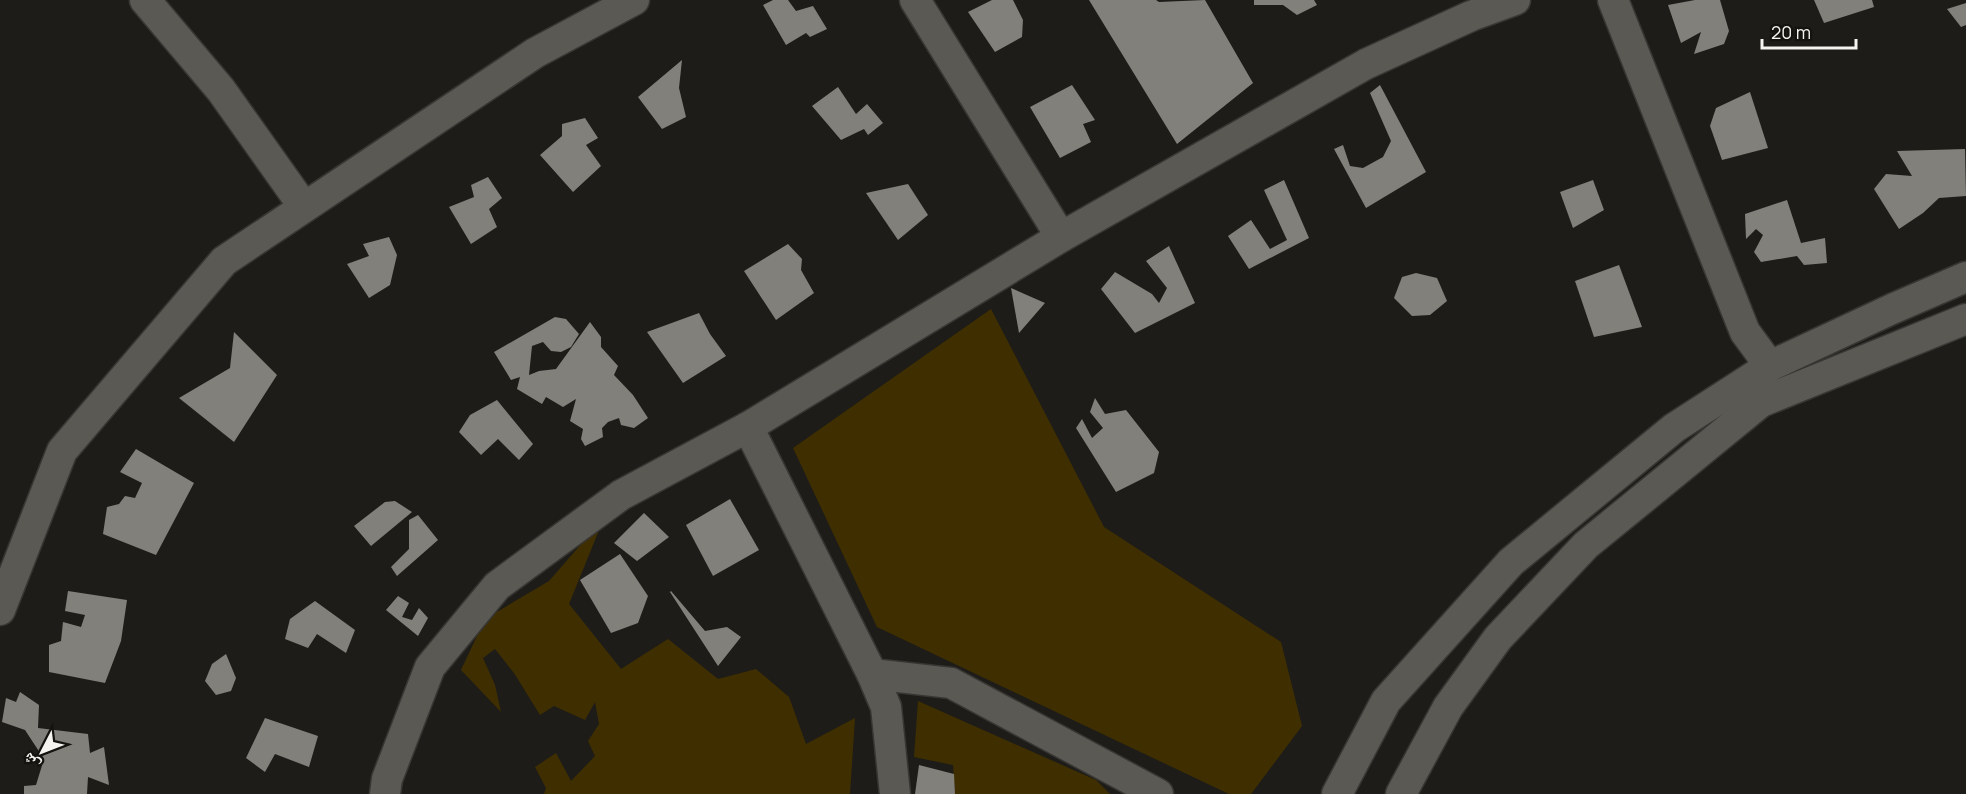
<svg xmlns="http://www.w3.org/2000/svg" width="1966" height="794" font-family="Manrope,'Noto Naskh Arabic',sans-serif">
	<style>
		.green { fill: #3f2f00 }
		.building { fill: #82807a }
		.lines { fill: none; stroke-linecap: round; stroke-linejoin: round }
		.minor-casing { stroke: #373633; stroke-width: 33 }
		.minor { stroke: #5a5954; stroke-width: 30 }
	</style>
	<rect width="100%" height="100%" fill="#1e1c18"/>
	<g class="green">
		<path d="M 991,309 L 1104,527 L 1281,642 L 1302,726 L 1251,794 L 1229,794 L 877,627 L 793,448 Z"/>
		<path d="M 604,518 L 569,604 L 621,669 L 668,639 L 718,679 L 756,669 L 789,697 L 806,744 L 855,718 L 850,794 L 544,794 L 546,788 L 535,767 L 556,753 L 571,781 L 595,756 L 588,741 L 599,724 L 595,702 L 585,720 L 554,706 L 540,715 L 514,673 L 495,649 L 483,658 L 495,685 L 501,712 L 461,670 L 485,619 L 549,581 Z"/>
		<path d="M 918,701 L 1096,780 L 1110,794 L 955,794 L 953,765 L 914,757 Z"/>
	</g>
	<g class="building">
		<path d="M 773,0 L 788,0 L 796,11 L 813,6 L 827,29 L 810,37 L 806,33 L 786,45 L 763,5 Z"/>
		<path d="M 992,0 L 1013,0 L 1023,20 L 1022,37 L 995,52 L 968,12 Z"/>
		<path d="M 1089,0 L 1156,0 L 1159,2 L 1205,0 L 1253,83 L 1177,144 Z"/>
		<path d="M 1254,0 L 1314,0 L 1317,5 L 1297,15 L 1283,5 L 1254,5 Z"/>
		<path d="M 1695,0 L 1720,0 L 1729,31 L 1724,44 L 1694,54 L 1701,32 L 1681,43 L 1668,5 Z"/>
		<path d="M 1814,0 L 1872,0 L 1874,7 L 1824,23 Z"/>
		<path d="M 1966,3 L 1966,25 L 1961,27 L 1947,9 Z"/>
		<path d="M 682,60 L 679,88 L 686,117 L 662,129 L 638,97 Z"/>
		<path d="M 1072,85 L 1095,120 L 1083,124 L 1091,142 L 1060,158 L 1030,107 Z"/>
		<path d="M 1380,85 L 1426,172 L 1366,208 L 1334,149 L 1343,145 L 1350,166 L 1363,168 L 1383,157 L 1391,141 L 1370,93 Z"/>
		<path d="M 838,87 L 856,114 L 867,104 L 883,123 L 868,135 L 864,129 L 841,140 L 812,106 Z"/>
		<path d="M 1750,92 L 1768,148 L 1722,160 L 1710,126 L 1716,108 Z"/>
		<path d="M 585,118 L 598,138 L 586,145 L 601,166 L 573,192 L 540,155 L 562,136 L 562,124 Z"/>
		<path d="M 1965,149 L 1966,196 L 1939,198 L 1923,213 L 1899,229 L 1874,189 L 1886,174 L 1912,176 L 1897,151 Z"/>
		<path d="M 488,177 L 502,198 L 489,209 L 497,227 L 471,244 L 449,207 L 474,197 L 471,185 Z"/>
		<path d="M 1284,180 L 1309,238 L 1249,269 L 1228,236 L 1251,220 L 1270,249 L 1287,240 L 1264,190 Z"/>
		<path d="M 1593,180 L 1604,210 L 1573,228 L 1560,192 Z"/>
		<path d="M 908,184 L 928,215 L 898,240 L 866,193 Z"/>
		<path d="M 1787,200 L 1801,243 L 1825,238 L 1827,263 L 1804,265 L 1797,256 L 1761,262 L 1754,252 L 1763,235 L 1756,229 L 1746,239 L 1745,214 Z"/>
		<path d="M 389,237 L 397,255 L 390,285 L 369,298 L 347,264 L 369,256 L 363,244 Z"/>
		<path d="M 788,244 L 802,259 L 801,270 L 814,293 L 776,320 L 744,271 Z"/>
		<path d="M 1169,246 L 1195,303 L 1135,333 L 1101,289 L 1115,272 L 1152,294 L 1159,303 L 1167,288 L 1146,261 Z"/>
		<path d="M 1619,265 L 1642,327 L 1594,337 L 1575,281 Z"/>
		<path d="M 1416,273 L 1437,278 L 1447,301 L 1430,315 L 1412,316 L 1394,298 L 1402,277 Z"/>
		<path d="M 1011,288 L 1045,303 L 1019,333 Z"/>
		<path d="M 699,313 L 710,334 L 726,356 L 683,383 L 647,332 Z"/>
		<path d="M 555,317 L 566,319 L 579,334 L 571,347 L 561,352 L 551,351 L 543,342 L 532,346 L 529,375 L 539,371 L 556,369 L 590,322 L 601,337 L 601,347 L 618,366 L 614,375 L 633,395 L 648,418 L 634,428 L 621,425 L 619,418 L 608,422 L 602,428 L 603,437 L 585,446 L 581,439 L 583,429 L 570,421 L 576,399 L 563,407 L 546,397 L 542,404 L 517,389 L 520,377 L 511,380 L 494,352 Z"/>
		<path d="M 234,332 L 277,375 L 234,442 L 179,398 L 230,368 Z"/>
		<path d="M 1095,398 L 1105,414 L 1126,410 L 1159,452 L 1154,473 L 1116,492 L 1076,428 L 1082,419 L 1092,438 L 1103,428 L 1090,412 Z"/>
		<path d="M 497,400 L 533,444 L 519,460 L 498,439 L 481,455 L 459,432 L 470,415 Z"/>
		<path d="M 136,449 L 194,483 L 156,555 L 103,534 L 107,507 L 119,504 L 125,496 L 135,498 L 142,483 L 120,472 Z"/>
		<path d="M 730,499 L 759,550 L 713,576 L 686,525 Z"/>
		<path d="M 395,501 L 412,512 L 371,546 L 354,526 L 385,502 Z"/>
		<path d="M 644,513 L 669,537 L 637,561 L 614,543 Z"/>
		<path d="M 418,515 L 438,540 L 397,576 L 391,567 L 409,549 L 409,520 Z"/>
		<path d="M 620,554 L 648,596 L 638,623 L 611,633 L 580,580 Z"/>
		<path d="M 68,591 L 127,600 L 121,641 L 105,683 L 49,672 L 49,645 L 61,641 L 63,622 L 81,627 L 85,615 L 65,611 Z"/>
		<path d="M 671,591 L 705,631 L 727,627 L 741,637 L 718,666 L 670,592 Z"/>
		<path d="M 398,596 L 409,603 L 402,617 L 412,620 L 419,608 L 428,618 L 418,636 L 386,610 Z"/>
		<path d="M 315,601 L 355,630 L 346,653 L 317,634 L 308,648 L 285,639 L 290,619 Z"/>
		<path d="M 226,654 L 236,678 L 231,691 L 216,695 L 205,681 L 212,664 Z"/>
		<path d="M 20,692 L 39,705 L 38,728 L 88,734 L 90,753 L 104,747 L 109,785 L 88,777 L 87,794 L 24,794 L 24,786 L 36,785 L 44,759 L 25,730 L 2,722 L 6,698 L 16,702 Z"/>
		<path d="M 265,718 L 318,736 L 309,767 L 275,754 L 265,772 L 246,758 Z"/>
		<path d="M 919,765 L 954,774 L 955,794 L 915,794 Z"/>
	</g>
	<g class="lines">
		<g class="minor-casing">
			<g id="minor">
				<path d="M 145,0 L 221,90 L 304,207"/>
				<path d="M 915,0 L 1061,237"/>
				<path d="M 1613,0 L 1745,332 L 1770,366"/>
				<path d="M 748,427 L 872,674 L 951,683 L 1158,794"/>
				<path d="M 0,610 L 62,451 L 224,261 L 535,53 L 634,0"/>
				<path d="M 872,674 L 886,707 L 895,794"/>
				<path d="M 385,794 L 387,779 L 430,667 L 497,586 L 621,495 L 748,427 L 1061,237 L 1366,64 L 1471,16 L 1515,0"/>
				<path d="M 1337,794 L 1386,701 L 1511,562 L 1674,428 L 1770,366 L 1892,309 L 1966,277"/>
				<path d="M 1401,794 L 1448,707 L 1498,638 L 1586,545 L 1761,402 L 1966,319"/>
			</g>
		</g>
		<use href="#minor" class="minor"/>
	</g>
	<g transform="translate(42 752) rotate(228)" stroke="#15130f" stroke-width="4.5" paint-order="stroke">
	<path d="M0-4.5L10 22L0 15L-10 22Z" fill="#f5f4f1"/>
	<text y="-9" font-size="16" font-weight="bold" text-anchor="middle" fill="#f5f4f1">ش</text>
	</g>
	<path d="M1762 39v9h94v-9" fill="none" stroke="#f5f4f1" stroke-width="3"/>
	<text x="1771" y="39" font-size="18" fill="#f5f4f1" stroke="#15130f" stroke-width="4.5" paint-order="stroke">20 m</text>
</svg>
